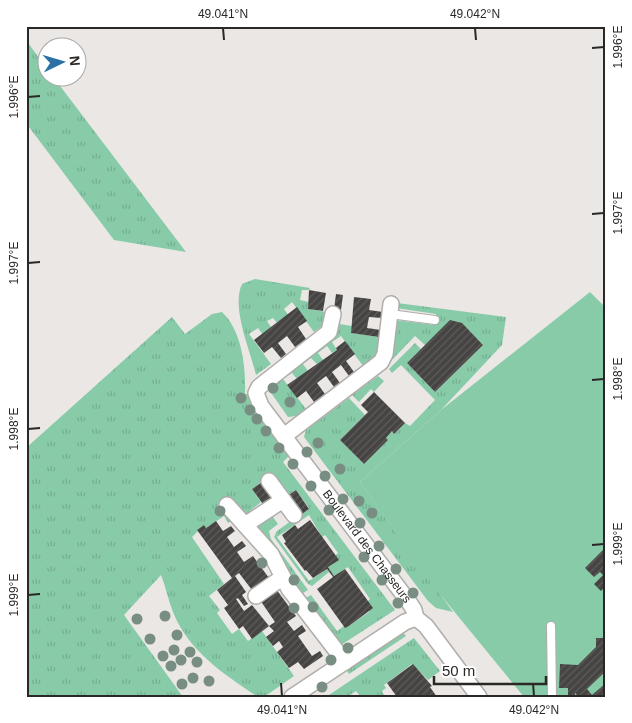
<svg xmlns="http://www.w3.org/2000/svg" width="632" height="723" font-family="Arial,sans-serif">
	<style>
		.grass { fill: url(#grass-tufts) }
		.green { fill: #87cba8 }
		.building { fill: url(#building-hatch) }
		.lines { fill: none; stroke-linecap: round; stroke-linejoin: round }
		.service-casing { stroke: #b0adab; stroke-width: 10 }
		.minor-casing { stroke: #b0adab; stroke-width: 18 }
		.service { stroke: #fff; stroke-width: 8 }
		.minor { stroke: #fff; stroke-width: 15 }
		.tree { fill: #798e83 }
		.ticks { fill: none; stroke: #292827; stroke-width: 2 }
		.labels { text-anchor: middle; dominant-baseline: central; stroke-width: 5; stroke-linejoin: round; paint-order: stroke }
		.street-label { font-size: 12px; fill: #292827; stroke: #fff }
		.neatline { fill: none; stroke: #292827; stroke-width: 2 }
		.ticks-label { font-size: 12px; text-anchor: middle; fill: #292827 }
	</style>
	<defs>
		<pattern id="grass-tufts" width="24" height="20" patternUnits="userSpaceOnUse" patternTransform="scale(1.25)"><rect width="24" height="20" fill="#87cba8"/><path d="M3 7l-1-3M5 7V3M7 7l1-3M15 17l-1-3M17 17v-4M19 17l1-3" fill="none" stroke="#75ae91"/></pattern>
		<pattern id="building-hatch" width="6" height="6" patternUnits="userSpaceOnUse" patternTransform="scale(1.25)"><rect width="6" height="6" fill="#464442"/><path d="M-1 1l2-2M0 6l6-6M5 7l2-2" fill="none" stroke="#5e5c5b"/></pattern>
	</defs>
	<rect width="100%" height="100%" fill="#eae7e5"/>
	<g class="grass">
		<path d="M 26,40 L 47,69 L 48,78 L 54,78 L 186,252 L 114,240 L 26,123 Z"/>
		<path d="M 255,279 L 310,288 L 309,290 L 302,290 L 300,300 L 309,302 L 309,309 L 326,312 L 324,325 L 314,332 L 292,302 L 284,309 L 289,316 L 278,324 L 273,318 L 267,321 L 271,327 L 263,335 L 258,328 L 249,334 L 271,364 L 256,375 C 250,349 231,308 242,284 Z"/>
		<path d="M 397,303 L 506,317 L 502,345 L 441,410 L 360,482 L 453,612 L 436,608 L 428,601 L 304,437 L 306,430 L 349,398 L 365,415 L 340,440 L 364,464 L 388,440 L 386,438 L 392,431 L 394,434 L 405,423 L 410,426 L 435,400 L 401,365 L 392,373 L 389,369 L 415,343 L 421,349 L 407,363 L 435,392 L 483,345 L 462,324 L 425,345 L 415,336 L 390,362 L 395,320 L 435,325 L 436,314 L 396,308 Z"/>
		<path d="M 222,312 C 242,331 246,367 245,394 L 248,394 L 251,405 L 290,455 L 283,462 L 395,610 L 338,647 L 304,599 L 311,595 L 337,631 L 344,626 L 349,626 L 369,612 L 368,601 L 370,599 L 348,567 L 334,576 L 328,567 L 338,560 L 335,556 L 338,553 L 325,535 L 322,537 L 309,515 L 277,537 L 309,581 L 327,569 L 329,572 L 312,586 L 308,584 L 274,537 L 277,531 L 309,508 L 296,490 L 286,497 L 270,475 L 252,489 L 261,502 L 250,511 L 251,515 L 234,519 L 228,523 L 224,516 L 206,528 L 204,525 L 192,537 L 224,584 L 209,596 L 220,610 L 217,613 L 232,634 L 239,629 L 248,641 L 262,631 L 294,676 L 264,697 L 258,697 C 224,674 189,652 173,612 C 168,600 166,587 161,575 L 124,615 L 183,697 L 26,697 L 26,448 L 172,317 L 185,334 L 212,314 Z"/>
		<path d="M 339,324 L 352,326 L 351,333 L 379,337 L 378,355 L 363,366 L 341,336 L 332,342 L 337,350 L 332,353 L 327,346 L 318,353 L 323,360 L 317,364 L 311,358 L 303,364 L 308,371 L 297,379 L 292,373 L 283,379 L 306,409 L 296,416 L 288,417 L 267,387 L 268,384 L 338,331 Z"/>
		<path d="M 378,376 L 384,381 L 374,392 L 371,389 L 359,402 L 352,395 Z"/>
		<path d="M 270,513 L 278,524 L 269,531 L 271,539 L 308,590 L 298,596 L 250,527 Z"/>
		<path d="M 402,631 L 406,636 L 349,674 L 346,669 Z"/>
		<path d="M 414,638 L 440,671 L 428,680 L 412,664 L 384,685 L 386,688 L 382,691 L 385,697 L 361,697 L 356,691 L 347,697 L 326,697 Z"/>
	</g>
	<path class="green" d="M 590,292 L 606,308 L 606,697 L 524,697 L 435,588 L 360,482 L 441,410 Z"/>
	<g class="building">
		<path d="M 309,290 L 326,293 L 323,311 L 308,309 Z"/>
		<path d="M 336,294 L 343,295 L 341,310 L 334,309 Z"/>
		<path d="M 354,297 L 371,299 L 369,310 L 383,312 L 382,318 L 369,317 L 367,328 L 381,330 L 379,337 L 351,333 Z"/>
		<path d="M 297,307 L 307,321 L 298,327 L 306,339 L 295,347 L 287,336 L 278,343 L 286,354 L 281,358 L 272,347 L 264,353 L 254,340 Z"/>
		<path d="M 450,320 L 462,323 L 483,345 L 435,392 L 407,363 Z"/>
		<path d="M 345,341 L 355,354 L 346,361 L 354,372 L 349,376 L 341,365 L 332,372 L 340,383 L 334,387 L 326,376 L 317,383 L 325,394 L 314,402 L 306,391 L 297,398 L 287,385 L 337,350 L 336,348 Z"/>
		<path d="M 374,392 L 405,423 L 394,434 L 392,431 L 386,438 L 388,440 L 364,464 L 340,440 L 368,412 L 361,405 Z"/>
		<path d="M 262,482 L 275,500 L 265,507 L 252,489 Z"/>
		<path d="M 296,490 L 309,509 L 299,516 L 286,497 Z"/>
		<path d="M 310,520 L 339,560 L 328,567 L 334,576 L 345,569 L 373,608 L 349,626 L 345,628 L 317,589 L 333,577 L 327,569 L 313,578 L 306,570 L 305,571 L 284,543 L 286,542 L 282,535 L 295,525 L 298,529 Z"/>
		<path d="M 216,521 L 223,531 L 231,526 L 235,531 L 227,537 L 234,547 L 242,541 L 246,546 L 237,552 L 244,562 L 253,556 L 269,578 L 252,590 L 239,573 L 235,576 L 246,592 L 242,595 L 248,604 L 244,606 L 238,598 L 236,599 L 244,611 L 252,605 L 269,626 L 252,639 L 243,626 L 239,629 L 224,608 L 228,605 L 217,590 L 232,578 L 197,530 L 204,525 L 206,528 Z"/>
		<path d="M 606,547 L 606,586 L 601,591 L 594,584 L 603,575 L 600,572 L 594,577 L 585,568 Z"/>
		<path d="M 276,589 L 296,616 L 287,622 L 294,631 L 302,625 L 306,631 L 298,636 L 312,656 L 320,651 L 323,656 L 304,669 L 298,662 L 289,668 L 277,652 L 283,647 L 279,641 L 273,646 L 266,637 L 274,631 L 269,626 L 275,622 L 260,600 Z"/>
		<path d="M 596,638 L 606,638 L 606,671 L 587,689 L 592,695 L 606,683 L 606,697 L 579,697 L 575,693 L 575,697 L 568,697 L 568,688 L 559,688 L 560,664 L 578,665 L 596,647 Z"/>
		<path d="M 413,664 L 432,686 L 430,687 L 437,697 L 397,697 L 387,683 Z"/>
	</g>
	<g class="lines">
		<g class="service-casing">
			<g id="service">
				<path d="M 390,314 L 435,320"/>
				<path d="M 551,626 L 552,697"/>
			</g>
		</g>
		<g class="minor-casing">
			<g id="minor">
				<path id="s1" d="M 333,314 L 329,332 L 259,387 L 256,393 L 261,406 L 409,602 L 414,610 L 416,618"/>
				<path d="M 284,436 L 381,362 L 385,354 L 391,304"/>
				<path d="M 269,481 L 294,515"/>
				<path d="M 227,505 L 271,554 L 289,589 L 345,662"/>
				<path d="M 245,525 L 283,500"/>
				<path d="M 256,596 L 283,577"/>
				<path d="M 416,618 L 426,626 L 479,697"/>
				<path d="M 292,697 L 405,622 L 416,618"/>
			</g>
		</g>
		<use href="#service" class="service"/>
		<use href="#minor" class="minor"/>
	</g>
	<g class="tree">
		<circle cx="273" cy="388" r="5.5"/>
		<circle cx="241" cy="398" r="5.5"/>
		<circle cx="290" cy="402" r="5.5"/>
		<circle cx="250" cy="410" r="5.5"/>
		<circle cx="257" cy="419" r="5.5"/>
		<circle cx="266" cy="431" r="5.5"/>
		<circle cx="318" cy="443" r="5.5"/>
		<circle cx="279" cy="448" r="5.5"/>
		<circle cx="307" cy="452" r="5.5"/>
		<circle cx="293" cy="464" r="5.5"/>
		<circle cx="340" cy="469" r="5.5"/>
		<circle cx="325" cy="476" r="5.5"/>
		<circle cx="311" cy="486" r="5.5"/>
		<circle cx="343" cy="499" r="5.5"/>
		<circle cx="359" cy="501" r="5.5"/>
		<circle cx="329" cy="510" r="5.5"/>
		<circle cx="220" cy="511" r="5.5"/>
		<circle cx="372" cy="513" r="5.5"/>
		<circle cx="360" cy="523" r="5.5"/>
		<circle cx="379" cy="546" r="5.5"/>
		<circle cx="364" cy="557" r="5.5"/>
		<circle cx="262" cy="563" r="5.5"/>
		<circle cx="396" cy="569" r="5.5"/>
		<circle cx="294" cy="580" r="5.5"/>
		<circle cx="382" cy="580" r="5.5"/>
		<circle cx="413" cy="593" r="5.5"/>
		<circle cx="398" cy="603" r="5.5"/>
		<circle cx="313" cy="607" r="5.5"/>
		<circle cx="294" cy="608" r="5.5"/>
		<circle cx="165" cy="616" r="5.5"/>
		<circle cx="137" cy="619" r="5.5"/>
		<circle cx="177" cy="635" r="5.5"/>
		<circle cx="150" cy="639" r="5.5"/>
		<circle cx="348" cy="648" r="5.5"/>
		<circle cx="174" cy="650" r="5.5"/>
		<circle cx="190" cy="652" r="5.5"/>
		<circle cx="163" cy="656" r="5.5"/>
		<circle cx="181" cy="660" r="5.5"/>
		<circle cx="331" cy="660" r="5.5"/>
		<circle cx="197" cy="662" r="5.5"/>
		<circle cx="171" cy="666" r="5.5"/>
		<circle cx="193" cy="678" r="5.5"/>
		<circle cx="209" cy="681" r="5.5"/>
		<circle cx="182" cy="684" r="5.5"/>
		<circle cx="322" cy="687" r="5.5"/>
	</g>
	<path class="ticks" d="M 223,28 L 224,40M 475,28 L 476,40M 592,48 L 604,47M 28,97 L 40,96M 592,214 L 604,213M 28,263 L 40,262M 592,380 L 604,379M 28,429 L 40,428M 592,545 L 604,544M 28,595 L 40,594M 281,683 L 282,696M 533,683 L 534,696"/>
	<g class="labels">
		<g class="street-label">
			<text stroke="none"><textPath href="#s1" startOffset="304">Boulevard des Chasseurs</textPath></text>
		</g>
	</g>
	<rect width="632" height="723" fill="none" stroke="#ffffff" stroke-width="55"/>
	<g transform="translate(62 62) rotate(85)"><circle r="24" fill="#ffffff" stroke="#a9a9a9"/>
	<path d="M0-4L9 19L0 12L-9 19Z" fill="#2b71a6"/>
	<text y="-8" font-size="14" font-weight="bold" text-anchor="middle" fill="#292827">N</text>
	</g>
	<path d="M434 676v8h112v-8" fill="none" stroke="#292827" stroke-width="2.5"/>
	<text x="442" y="676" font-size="15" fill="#292827" stroke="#ffffff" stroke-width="4" paint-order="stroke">50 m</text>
	<rect x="28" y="28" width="576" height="668" class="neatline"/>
	<g class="ticks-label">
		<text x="223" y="18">49.041°N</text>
		<text x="475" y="18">49.042°N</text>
		<text transform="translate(618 47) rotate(-90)" y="4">1.996°E</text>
		<text transform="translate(14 97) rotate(-90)" y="4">1.996°E</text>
		<text transform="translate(618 213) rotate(-90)" y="4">1.997°E</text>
		<text transform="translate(14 263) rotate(-90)" y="4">1.997°E</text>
		<text transform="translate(618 379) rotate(-90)" y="4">1.998°E</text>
		<text transform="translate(14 429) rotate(-90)" y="4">1.998°E</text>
		<text transform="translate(618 544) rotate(-90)" y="4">1.999°E</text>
		<text transform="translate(14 595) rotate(-90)" y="4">1.999°E</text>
		<text x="282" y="714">49.041°N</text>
		<text x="534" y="714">49.042°N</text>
	</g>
</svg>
